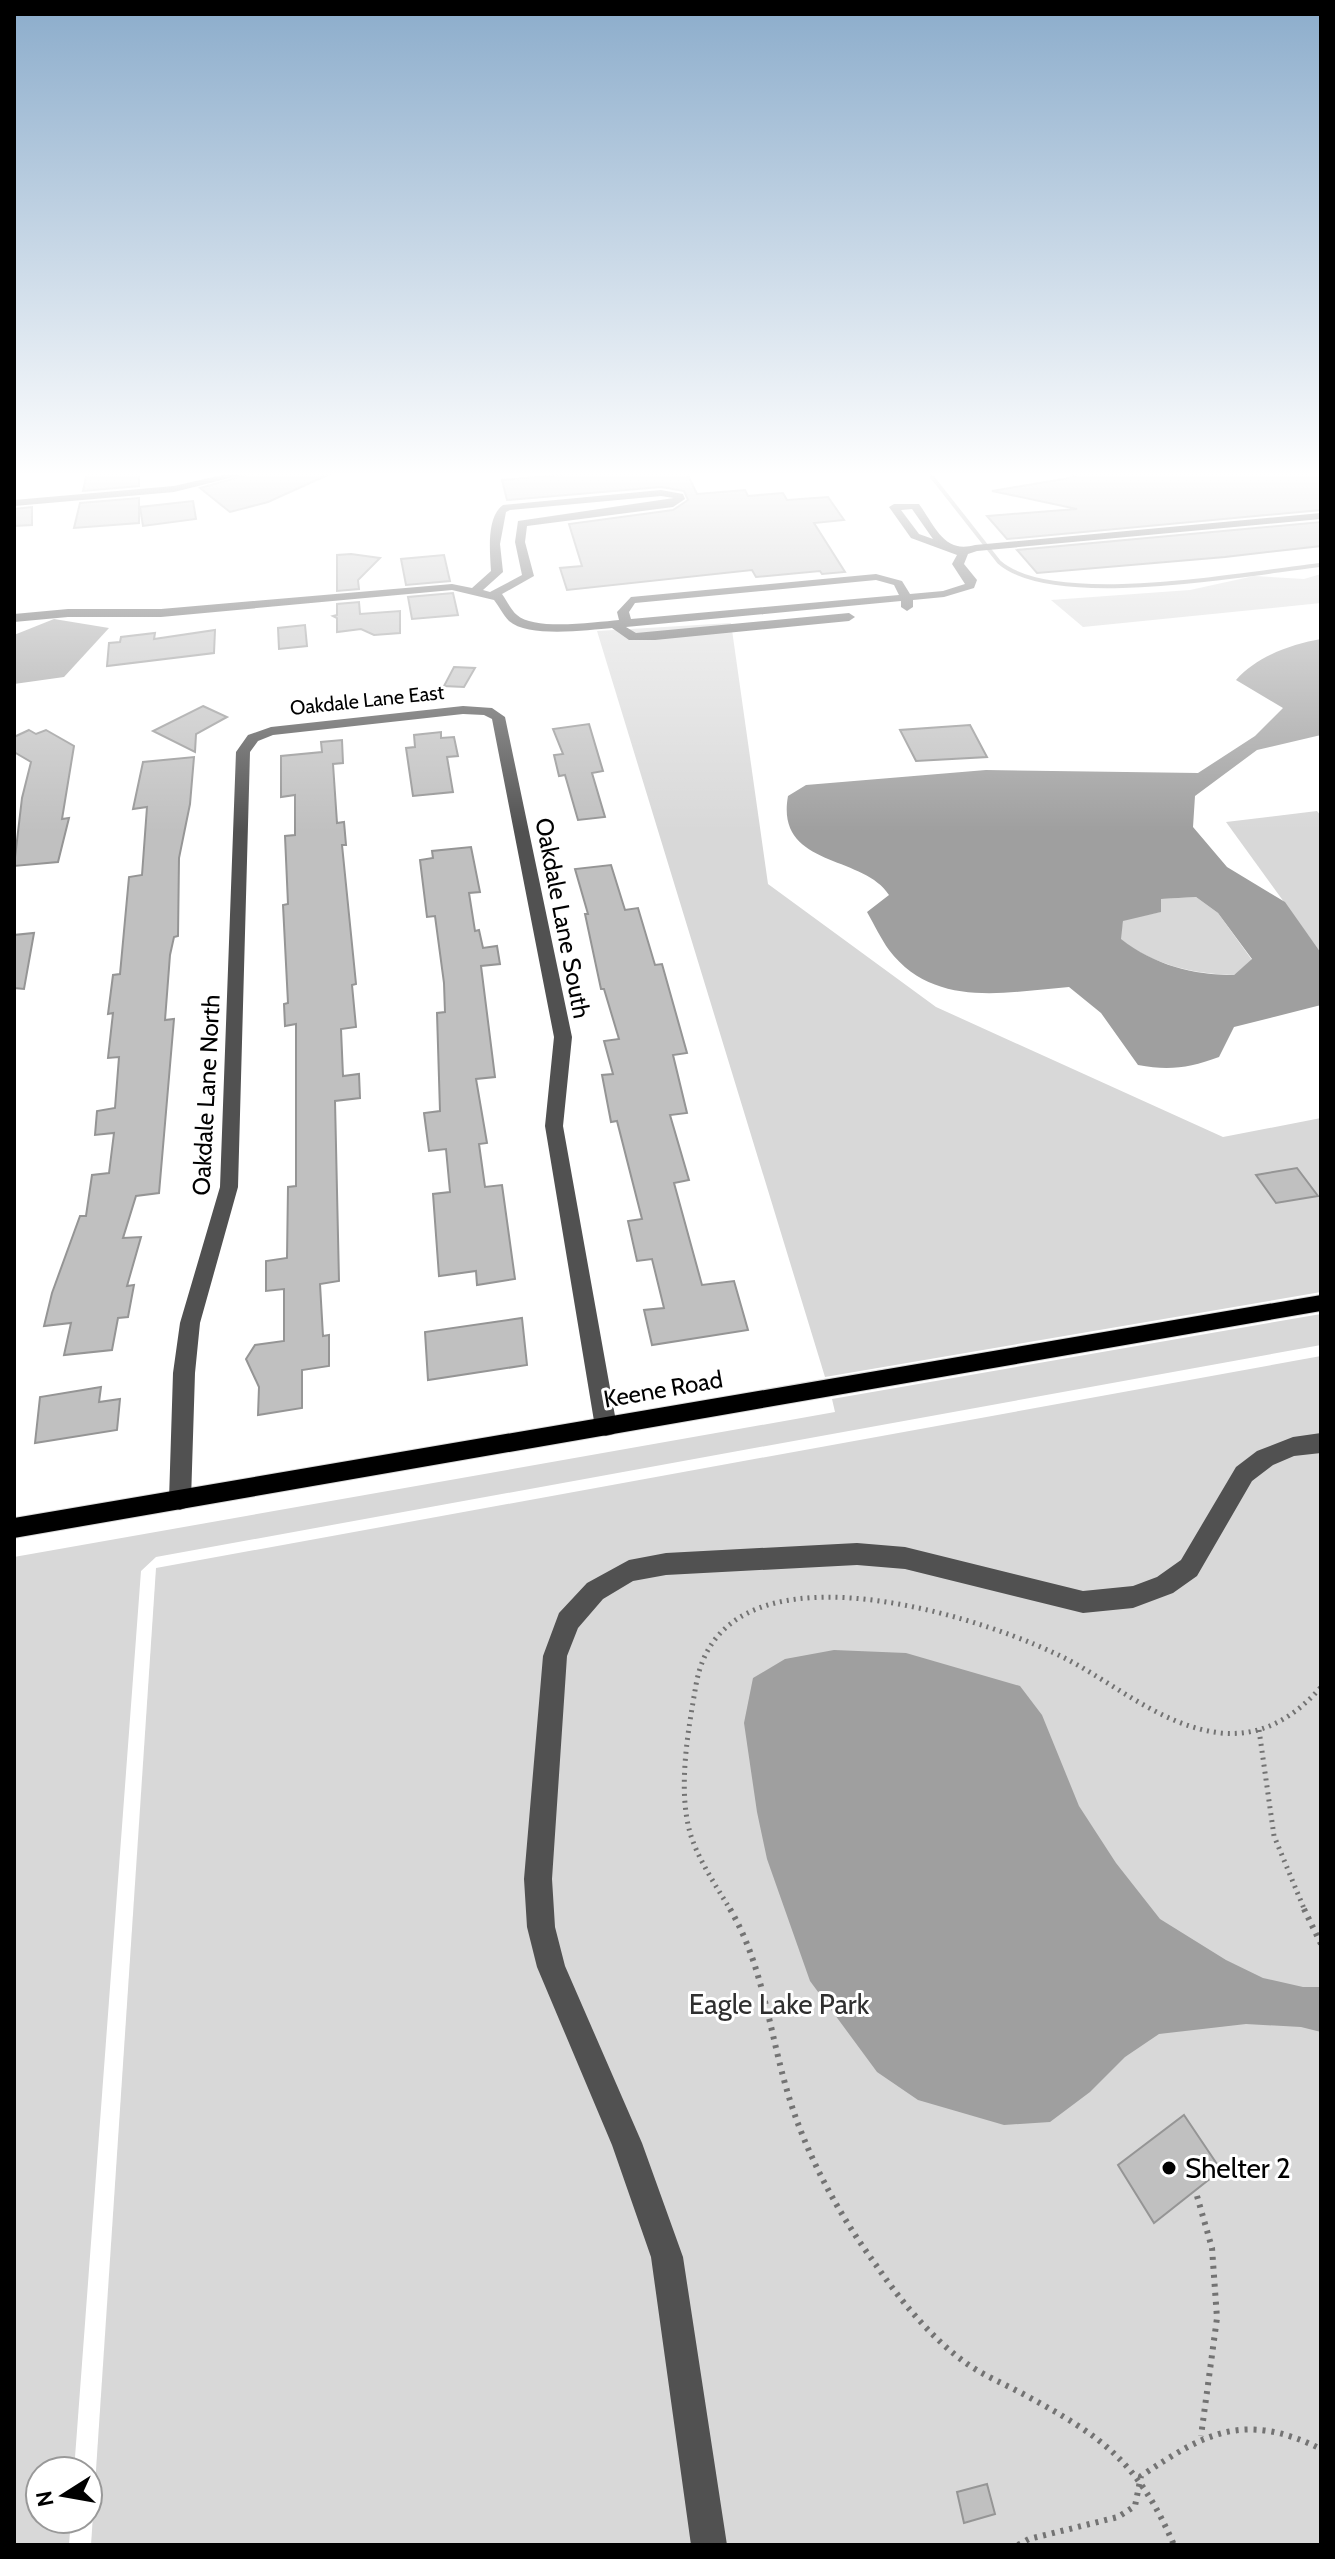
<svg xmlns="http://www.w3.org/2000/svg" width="1335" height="2559" font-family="Cabin,sans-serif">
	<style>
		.green { fill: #d8d8d8 }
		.water { fill: #9f9f9f; fill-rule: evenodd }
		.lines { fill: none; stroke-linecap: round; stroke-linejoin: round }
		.stream { stroke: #9f9f9f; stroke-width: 4 }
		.building { fill: #c0c0c0; stroke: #959595; stroke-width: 2 }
		.major-casing { stroke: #dbdbdb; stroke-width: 2 }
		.path-far1 { stroke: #737373; stroke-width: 5; stroke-dasharray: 2 5; stroke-linecap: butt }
		.path { stroke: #737373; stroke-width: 6; stroke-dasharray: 3 6; stroke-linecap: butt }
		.minor { fill: #515151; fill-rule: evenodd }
		.major { fill: #000; fill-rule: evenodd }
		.poi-dot { fill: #000; stroke: #fff; stroke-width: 3 }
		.labels { text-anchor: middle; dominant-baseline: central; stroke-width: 6; stroke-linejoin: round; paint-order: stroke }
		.far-street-label { font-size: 20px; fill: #000; stroke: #fff }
		.street-label { font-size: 24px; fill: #000; stroke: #fff }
		.near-park-label { font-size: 28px; fill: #2f2f2f; stroke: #fff }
		.near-poi-label { font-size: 28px; fill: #000; stroke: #fff; text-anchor: start }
	</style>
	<rect width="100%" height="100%" fill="#fff"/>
	<g class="green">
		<path d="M 1321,574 L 1321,603 L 1083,627 L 1051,600 L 1190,590 L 1254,576 L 1304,579 Z"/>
		<path d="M 731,623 L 768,884 L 936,1007 L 1223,1137 L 1321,1118 L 1321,1292 L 825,1377 L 597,631 Z"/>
		<path d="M 1317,811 L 1321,816 L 1321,953 L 1226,822 Z"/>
		<path d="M 1196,897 L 1218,913 L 1252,960 L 1234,975 C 1192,974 1154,965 1120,939 L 1123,920 L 1160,912 L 1161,899 Z"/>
		<path d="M 1321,1314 L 1321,1345 L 156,1557 L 141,1571 L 74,2471 L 40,2471 L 40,2519 L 71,2519 L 69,2545 L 14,2545 L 14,1557 L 835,1412 L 832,1399 Z"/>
		<path d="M 1321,1356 L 1321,2545 L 91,2545 L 156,1568 Z"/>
	</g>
	<g class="water">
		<path d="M 54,619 L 109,628 L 64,677 L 14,684 L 14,635 Z"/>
		<path d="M 1321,639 L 1321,735 L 1257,750 L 1195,796 L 1193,827 L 1227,867 L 1285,902 L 1321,953 L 1321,1005 L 1234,1027 L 1219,1057 C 1189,1068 1169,1071 1138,1065 L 1101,1013 L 1069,987 C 1006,992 934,1009 889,950 C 881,939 874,924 867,912 L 889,895 C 863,854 775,868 788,796 L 806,785 L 986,770 L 1198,773 L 1255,736 L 1283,708 L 1236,680 C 1256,657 1291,644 1321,639 ZM 1196,897 L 1218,913 L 1252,959 L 1234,975 C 1193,975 1154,965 1121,939 L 1123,921 L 1161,912 L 1161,899 Z"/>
		<path d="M 834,1650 L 906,1653 L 1020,1686 L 1042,1715 L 1079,1806 L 1116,1863 L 1160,1919 L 1226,1960 L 1263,1978 L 1303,1987 L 1321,1987 L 1321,2032 L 1301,2027 L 1246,2024 L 1159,2034 L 1125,2057 L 1090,2092 L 1050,2122 L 1004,2125 L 918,2100 L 877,2072 L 810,1981 L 767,1859 L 757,1812 L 744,1723 L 753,1678 L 785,1659 Z"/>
	</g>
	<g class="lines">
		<path class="stream" d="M 929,473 L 999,562 C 1053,610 1248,573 1321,565"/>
	</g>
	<g class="building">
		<path d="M 87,473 L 139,473 L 139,486 L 83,491 Z"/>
		<path d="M 253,473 L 332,473 L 268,502 L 230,512 L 200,488 Z"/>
		<path d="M 582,473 L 687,473 L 697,494 L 745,490 L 748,496 L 783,493 L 787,500 L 828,497 L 844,520 L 814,523 L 845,572 L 822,574 L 820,571 L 756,577 L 752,570 L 567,590 L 560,568 L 582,566 L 569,524 L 673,510 L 688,500 L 684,491 L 661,487 L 507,500 L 502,480 Z"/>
		<path d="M 1072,473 L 1321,473 L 1321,510 L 1007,539 L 987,516 L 1077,509 L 992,491 L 1075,477 Z"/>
		<path d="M 139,498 L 139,523 L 74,528 L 80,503 Z"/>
		<path d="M 193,501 L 196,519 L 143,526 L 140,507 Z"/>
		<path d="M 32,507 L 32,525 L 14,526 L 14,509 Z"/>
		<path d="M 1321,522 L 1321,546 L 1225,557 L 1037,573 L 1017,550 Z"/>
		<path d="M 351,554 L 380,558 L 358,580 L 359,589 L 337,591 L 337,555 Z"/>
		<path d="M 444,555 L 450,581 L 406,585 L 401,559 Z"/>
		<path d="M 453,593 L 458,615 L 412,619 L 408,597 Z"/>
		<path d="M 359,602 L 360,614 L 400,611 L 400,633 L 374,635 L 361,629 L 337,632 L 337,618 L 333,616 L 337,615 L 337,604 Z"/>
		<path d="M 305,625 L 307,646 L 279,649 L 278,628 Z"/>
		<path d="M 215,630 L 214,653 L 107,666 L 109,643 L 120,642 L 121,637 L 155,633 L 154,639 Z"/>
		<path d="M 454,667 L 475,668 L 464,687 L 444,686 Z"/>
		<path d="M 203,706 L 227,717 L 196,734 L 195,752 L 153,731 Z"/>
		<path d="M 589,724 L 603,771 L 592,773 L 605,817 L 578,820 L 565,775 L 559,776 L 554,755 L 563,754 L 553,729 Z"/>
		<path d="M 970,725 L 987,757 L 916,761 L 900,730 Z"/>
		<path d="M 29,730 L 36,734 L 46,730 L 74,746 L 62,819 L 69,818 L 58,862 L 14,866 L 22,798 L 31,762 L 14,752 L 14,737 Z"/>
		<path d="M 441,732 L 441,738 L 454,737 L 458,756 L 447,757 L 453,792 L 413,796 L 406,748 L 415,747 L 414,735 Z"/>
		<path d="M 342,740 L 343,763 L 333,764 L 337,823 L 344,822 L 346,845 L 342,845 L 356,984 L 352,985 L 356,1027 L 341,1029 L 343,1076 L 359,1074 L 360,1098 L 335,1101 L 339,1281 L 320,1284 L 323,1336 L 329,1335 L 329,1366 L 302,1370 L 302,1408 L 258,1415 L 259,1387 L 246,1359 L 255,1345 L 284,1341 L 284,1289 L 266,1291 L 266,1261 L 287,1258 L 288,1187 L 296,1186 L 296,1024 L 285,1026 L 284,1004 L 288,1003 L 283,905 L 288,904 L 285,836 L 295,835 L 295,795 L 281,797 L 281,756 L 322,752 L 321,742 Z"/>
		<path d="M 194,757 L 190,804 L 179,858 L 178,936 L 174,937 L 170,955 L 165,1020 L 174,1019 L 159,1193 L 136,1196 L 123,1238 L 141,1237 L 127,1286 L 134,1285 L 128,1317 L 118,1318 L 112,1350 L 64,1355 L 71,1323 L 44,1326 L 52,1293 L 80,1216 L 86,1216 L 92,1175 L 109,1173 L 114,1133 L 95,1135 L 97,1111 L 115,1108 L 119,1057 L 108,1058 L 113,1013 L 108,1014 L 113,975 L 120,974 L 129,877 L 142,875 L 147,807 L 133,809 L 143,762 Z"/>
		<path d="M 471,847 L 480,892 L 469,893 L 475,931 L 479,930 L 483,948 L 497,946 L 500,964 L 481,966 L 495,1077 L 476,1079 L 487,1143 L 479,1144 L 485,1187 L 502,1185 L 515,1279 L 477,1285 L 476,1271 L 439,1276 L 433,1194 L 450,1192 L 446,1149 L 429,1151 L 424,1113 L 440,1111 L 437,1013 L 445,1012 L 444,983 L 435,916 L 427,917 L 420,860 L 433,858 L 432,851 Z"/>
		<path d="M 611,865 L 625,910 L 638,908 L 655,965 L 662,964 L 687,1053 L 673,1055 L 687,1113 L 670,1115 L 689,1180 L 674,1183 L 702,1285 L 734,1281 L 748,1330 L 652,1345 L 644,1310 L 664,1308 L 652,1259 L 637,1261 L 628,1221 L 642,1219 L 617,1121 L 611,1122 L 602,1075 L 613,1074 L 604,1041 L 619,1039 L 604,989 L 601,989 L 585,914 L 588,914 L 575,869 Z"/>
		<path d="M 34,933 L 24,989 L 14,988 L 14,935 Z"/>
		<path d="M 1297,1168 L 1318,1196 L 1276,1203 L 1256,1175 Z"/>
		<path d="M 522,1318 L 527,1365 L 428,1380 L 425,1332 Z"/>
		<path d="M 101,1387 L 99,1402 L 120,1399 L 117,1430 L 35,1443 L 40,1397 Z"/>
		<path d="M 1184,2115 L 1221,2170 L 1154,2223 L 1118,2165 Z"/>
		<path d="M 987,2484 L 995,2514 L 964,2523 L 957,2492 Z"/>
	</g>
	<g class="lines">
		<g class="major-casing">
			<path id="major" d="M 1321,1295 L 1321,1311 L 14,1538 L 14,1518 Z"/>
		</g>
		<g class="path-far1">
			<path d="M 1259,1730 L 1274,1836 L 1305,1911"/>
			<path d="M 731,1911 C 717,1887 700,1863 691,1836 C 677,1791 688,1731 696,1685 C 721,1537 966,1612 1052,1652 C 1108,1677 1158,1726 1221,1733 C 1262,1737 1295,1717 1321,1687"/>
		</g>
		<g class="path">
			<path d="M 730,1909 C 762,1963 769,2028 786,2087 C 804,2151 837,2212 876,2265 C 900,2300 931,2338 966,2363 C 984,2376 1005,2384 1025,2395 C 1103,2437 1138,2462 1174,2545"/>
			<path d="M 1304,1909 L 1321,1944"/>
			<path d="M 1197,2196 L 1212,2248 L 1217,2318 L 1201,2436"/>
			<path d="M 1018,2545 L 1029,2539 L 1118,2517 L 1135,2506 L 1141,2476 C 1205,2433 1244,2411 1321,2449"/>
		</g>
		<g class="minor">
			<path d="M 230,473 L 250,473 L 174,492 L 14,506 L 14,500 L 174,486 Z"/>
			<path d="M 661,490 L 683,494 L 685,499 L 673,507 L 527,526 L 525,542 L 534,576 L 502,594 C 507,601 511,610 517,615 C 534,631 596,622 619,620 L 617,612 L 631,597 L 876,574 L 902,581 L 910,594 L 943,591 L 965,584 L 952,564 L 957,555 L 911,538 L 889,507 L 894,504 L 919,504 C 935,526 944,554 975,545 L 1321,513 L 1321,519 L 977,551 L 968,554 L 964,564 L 977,580 L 974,588 L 944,597 L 913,600 L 913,607 L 907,611 L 901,607 L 901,601 L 626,627 L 636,633 L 849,613 L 855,617 L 849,621 L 655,640 L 629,640 L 612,628 C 588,630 528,638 509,621 C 503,615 499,606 494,600 L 452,590 L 161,617 L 68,617 L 14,622 L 14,614 L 68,609 L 161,609 L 452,584 L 472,588 L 491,571 C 490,552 486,517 503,505 ZM 661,496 L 674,498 L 518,521 L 515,542 L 522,575 L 490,592 L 483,590 L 503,572 L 500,544 L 506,512 L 510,510 ZM 912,509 L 933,539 L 919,534 L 901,510 ZM 876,580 L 894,585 L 899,595 L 631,619 L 629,612 L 635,603 Z"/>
			<path d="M 463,706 L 492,708 L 505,717 L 572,1037 L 563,1126 L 617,1427 L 614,1434 L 606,1436 L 598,1434 L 595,1427 L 545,1126 L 554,1037 L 492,719 L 484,715 L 463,714 L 273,735 L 258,741 L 250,752 L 238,1187 L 200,1323 L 195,1373 L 191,1500 L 188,1507 L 180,1510 L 172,1507 L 169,1500 L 173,1373 L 180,1323 L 220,1187 L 236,752 L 248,735 L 271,727 Z"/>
			<path d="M 1321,1433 L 1321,1453 L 1294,1456 L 1273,1465 L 1252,1481 L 1197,1576 L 1173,1593 L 1133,1608 L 1083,1613 L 905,1569 L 857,1565 L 666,1575 L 633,1581 L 603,1599 L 578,1628 L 567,1656 L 552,1879 L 555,1927 L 565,1966 L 642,2143 L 683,2257 L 727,2545 L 691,2545 L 651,2257 L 612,2145 L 537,1967 L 527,1927 L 524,1879 L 543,1656 L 559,1613 L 587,1583 L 629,1560 L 666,1553 L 857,1543 L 905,1547 L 1083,1591 L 1133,1586 L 1157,1577 L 1181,1560 L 1236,1467 L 1257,1451 L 1293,1437 Z"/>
		</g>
		<use href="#major" class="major"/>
	</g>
	<linearGradient id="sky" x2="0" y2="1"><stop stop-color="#8baccb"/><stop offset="0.57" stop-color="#fff"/><stop offset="1" stop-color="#fff" stop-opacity="0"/></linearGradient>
	<rect width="1335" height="832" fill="url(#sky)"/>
	<circle class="poi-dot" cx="1169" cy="2168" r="8"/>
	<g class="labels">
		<g class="far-street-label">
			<text transform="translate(367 700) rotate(-6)">Oakdale Lane East</text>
		</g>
		<g class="street-label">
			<text transform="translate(563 918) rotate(79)">Oakdale Lane South</text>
			<text transform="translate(206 1095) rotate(-87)">Oakdale Lane North</text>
			<text transform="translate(663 1389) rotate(-10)">Keene Road</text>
		</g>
		<g class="near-park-label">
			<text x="779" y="2004">Eagle Lake Park</text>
		</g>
		<g class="near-poi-label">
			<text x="1185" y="2168">Shelter 2</text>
		</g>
	</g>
	<rect width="1335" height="2559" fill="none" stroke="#000000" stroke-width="32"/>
	<g transform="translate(64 2495) rotate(259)"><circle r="38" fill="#ffffff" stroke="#999999" stroke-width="2"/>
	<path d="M0-6L14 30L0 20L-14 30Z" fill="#000000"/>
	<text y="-12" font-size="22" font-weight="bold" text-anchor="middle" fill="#000000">N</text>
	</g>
</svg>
